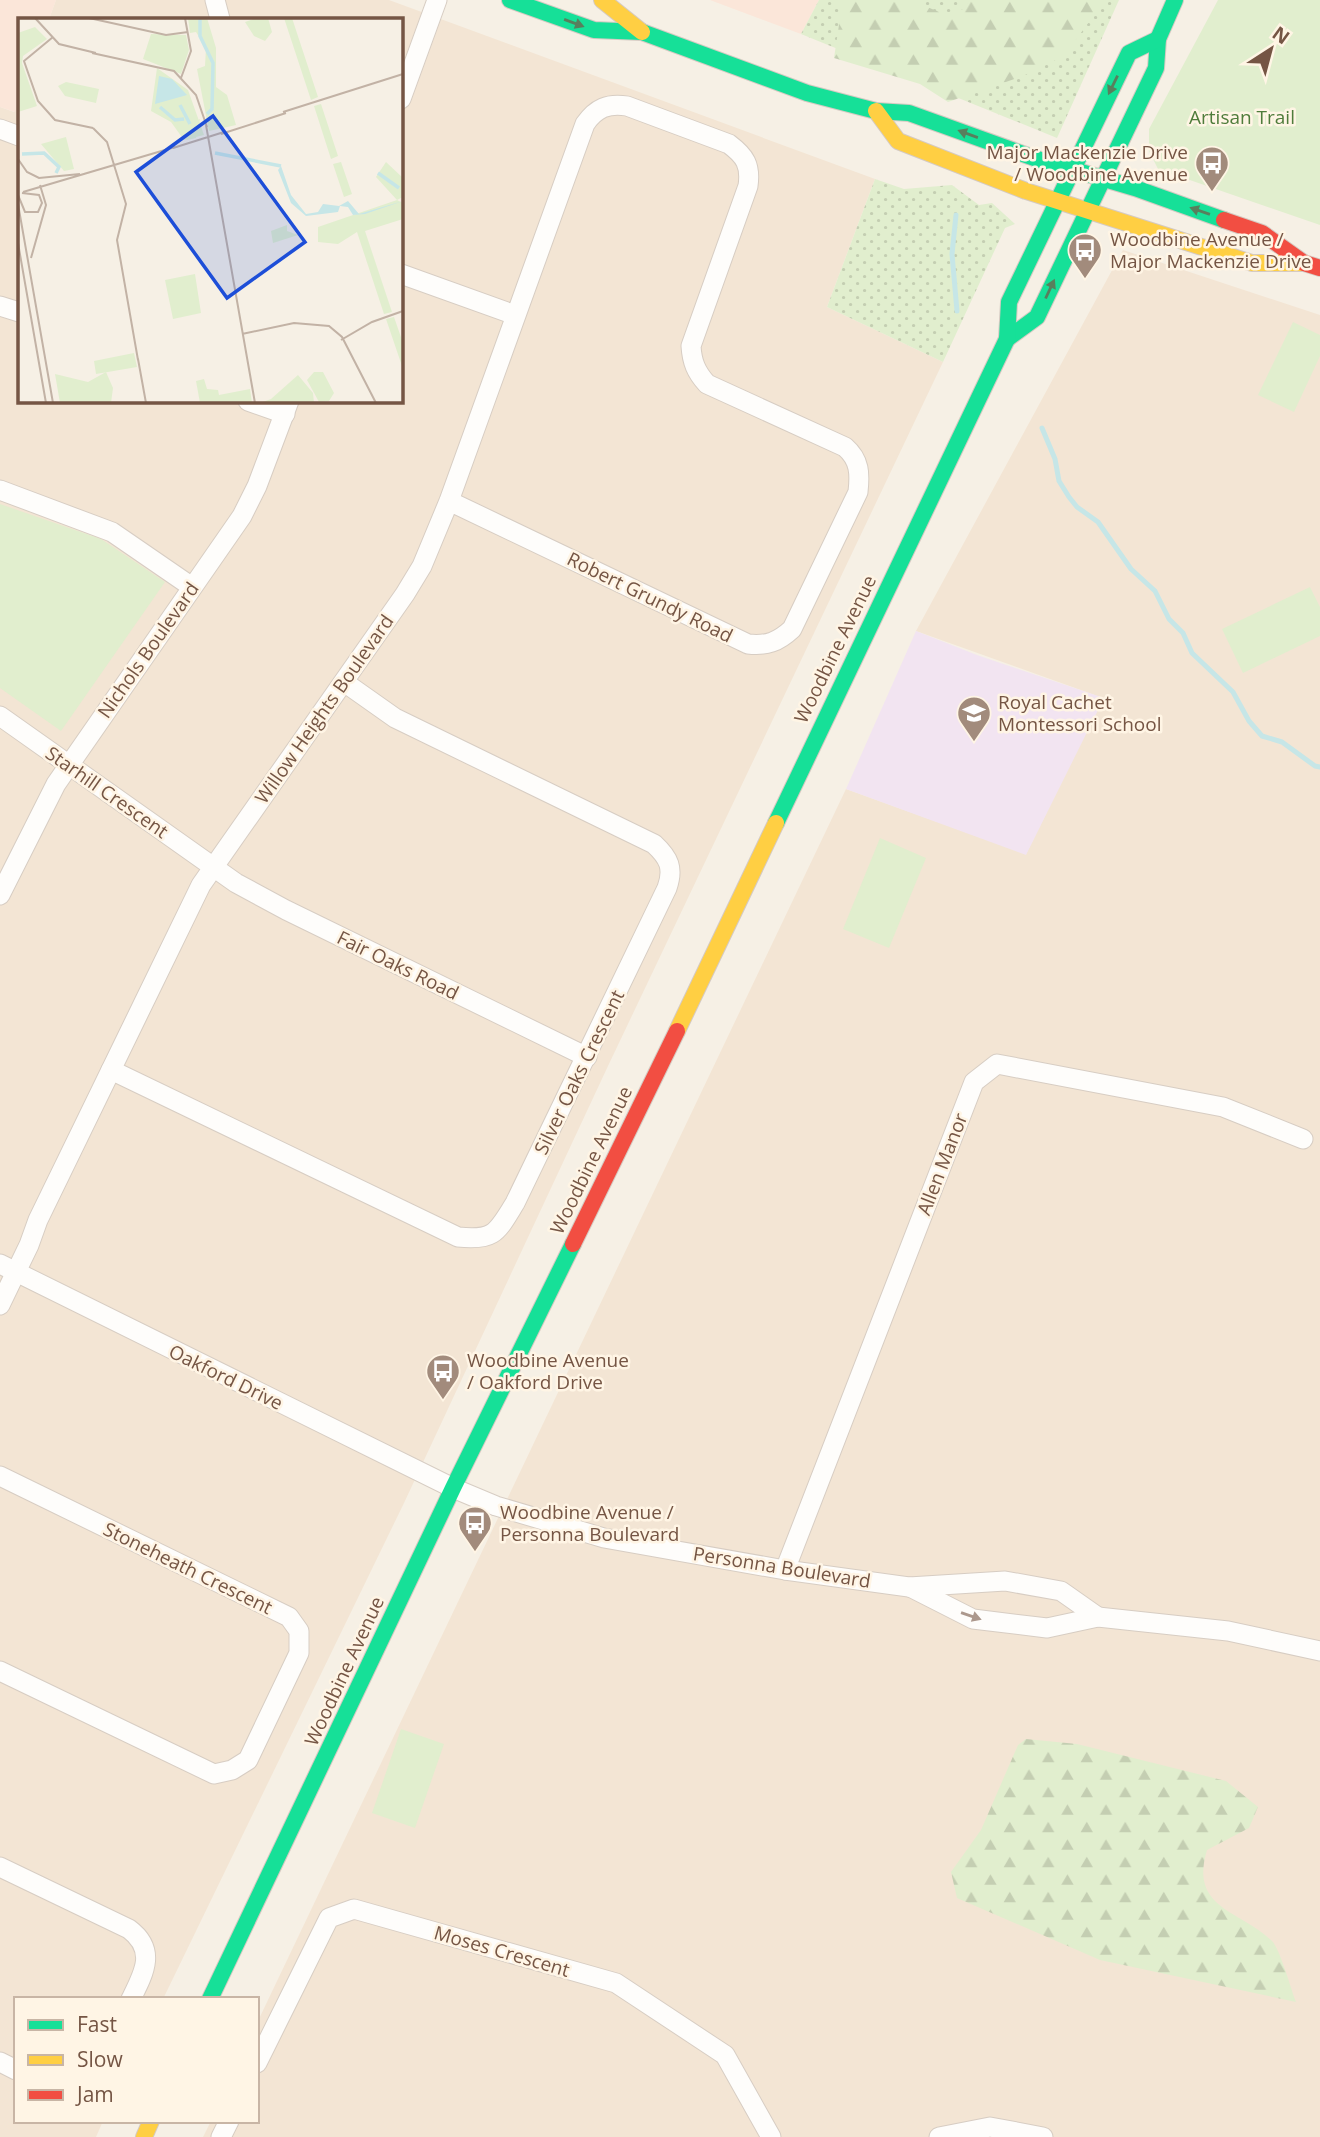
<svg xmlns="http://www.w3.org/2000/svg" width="1320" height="2137" font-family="'Open Sans',sans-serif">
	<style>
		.residential { fill: #f3e5d4 }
		.commercial { fill: #fbe6d9 }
		.education { fill: #f2e4f1 }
		.grass { fill: url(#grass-dots) }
		.forest { fill: url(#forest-firs) }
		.park { fill: #e1eece }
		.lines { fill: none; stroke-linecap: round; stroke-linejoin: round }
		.stream { stroke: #c6e6e7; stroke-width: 5 }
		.street-casing { stroke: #d7cdc3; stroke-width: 21 }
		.fast-casing { stroke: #d5cac2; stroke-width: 18 }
		.slow-casing { stroke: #d5cac2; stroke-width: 18 }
		.jam-casing { stroke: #d5cac2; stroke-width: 18 }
		.street { stroke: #fefdfb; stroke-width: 19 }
		.fast { stroke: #16e098; stroke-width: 16 }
		.slow { stroke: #ffcf43; stroke-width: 16 }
		.jam { stroke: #f24e42; stroke-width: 16 }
		.oneway { fill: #587f5d }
		.oneway2 { fill: #ac988d }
		.labels { text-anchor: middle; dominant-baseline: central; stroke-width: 5; stroke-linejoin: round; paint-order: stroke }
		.park-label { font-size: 19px; fill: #4f7c3b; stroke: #fff5e5 }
		.poi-label { font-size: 19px; fill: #755544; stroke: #fff5e5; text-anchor: start }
		.street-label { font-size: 19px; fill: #755544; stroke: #fff5e5 }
		.inset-river { fill: none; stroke: #c6e6e7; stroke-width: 3.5 }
		.inset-road { fill: none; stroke: #c2b2a5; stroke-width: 2 }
		.view { fill: #1d4ed8; fill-opacity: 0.15; stroke: #1d4ed8; stroke-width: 3.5 }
		.inset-edge { fill: none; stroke: #755544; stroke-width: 3.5 }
	</style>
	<defs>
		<pattern id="grass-dots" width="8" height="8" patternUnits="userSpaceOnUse" patternTransform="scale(1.75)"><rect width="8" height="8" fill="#e1eece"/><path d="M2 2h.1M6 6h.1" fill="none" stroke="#c4ceb2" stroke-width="1.8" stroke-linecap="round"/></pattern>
		<pattern id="forest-firs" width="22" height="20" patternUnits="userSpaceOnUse" patternTransform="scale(1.75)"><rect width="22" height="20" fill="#e1eece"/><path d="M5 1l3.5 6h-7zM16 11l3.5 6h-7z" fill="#c4ceb2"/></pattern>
	</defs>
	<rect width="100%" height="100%" fill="#f6f0e5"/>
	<g class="residential">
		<path d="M 56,0 L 389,0 L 875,179 L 827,307 L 943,362 L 608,1066 L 404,1503 L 163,1999 L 16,1999 L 16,2121 L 103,2121 L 96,2137 L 0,2137 L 0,107 L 14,112 L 19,100 L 19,401 L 401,401 L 401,19 L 49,19 Z"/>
		<path d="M 1123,250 L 1320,315 L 1320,2137 L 203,2137 L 211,2121 L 257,2121 L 257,2023 L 846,789 L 1026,854 L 1103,698 L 916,631 Z"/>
	</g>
	<g class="commercial">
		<path d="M 0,0 L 56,0 L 49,19 L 19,19 L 19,100 L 15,112 L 0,107 Z"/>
		<path d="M 710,0 L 819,0 L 801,34 Z"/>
	</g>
	<path class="education" d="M 916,631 L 977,655 L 1104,698 L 1026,855 L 846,789 Z"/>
	<g class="grass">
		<path d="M 819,0 L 1119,0 L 1057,138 L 801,34 Z"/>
		<path d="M 875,179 L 904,189 L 952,185 L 979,205 L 992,203 L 1015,224 L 1005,228 L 943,362 L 827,307 Z"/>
	</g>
	<g class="forest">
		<path d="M 839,0 L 919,0 L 920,4 L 944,14 L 967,8 L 968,0 L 1105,0 L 1064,56 L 1023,76 L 948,102 L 920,84 L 834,58 L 842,5 Z"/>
		<path d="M 1026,1739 L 1077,1744 L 1226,1781 L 1258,1807 L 1249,1828 L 1207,1850 C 1189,1909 1240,1910 1272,1941 C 1280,1949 1291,1989 1296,2002 L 1100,1960 L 957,1898 L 951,1872 L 981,1830 L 1018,1745 Z"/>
	</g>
	<g class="park">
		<path d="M 1218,0 L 1320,0 L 1320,225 L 1158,169 L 1149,151 L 1149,129 Z"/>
		<path d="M 1293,322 L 1320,335 L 1320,356 L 1294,412 L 1258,395 Z"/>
		<path d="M 0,504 L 101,539 L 165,582 L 61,731 L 0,688 Z"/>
		<path d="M 1310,587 L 1320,607 L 1320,636 L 1243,673 L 1222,629 Z"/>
		<path d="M 880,838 L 926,858 L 889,948 L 843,929 Z"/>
		<path d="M 401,1729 L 444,1744 L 415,1828 L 372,1813 Z"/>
	</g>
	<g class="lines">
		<g class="stream">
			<path d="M 956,215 L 952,254 L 957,311"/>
			<path d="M 1042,428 L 1055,459 L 1059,481 L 1069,497 L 1077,507 L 1098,522 L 1131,569 L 1155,591 L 1169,619 L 1183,633 L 1192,653 L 1233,692 L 1249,721 L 1262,736 L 1282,742 L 1315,766 L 1320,767"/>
		</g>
		<g class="street-casing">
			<g id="street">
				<path d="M 215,0 L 220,19"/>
				<path d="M 401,99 L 437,0"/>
				<path d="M 0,129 L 19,136"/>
				<path d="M 401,274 L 515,315"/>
				<path d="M 0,306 L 19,312"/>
				<path d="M 248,401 L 285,414"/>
				<path d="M 0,490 L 112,532 L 192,587"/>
				<path d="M 0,716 L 236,883 L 286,910 L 587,1057"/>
				<path d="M 0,895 L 56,784 L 242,516 L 257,486 L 289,401"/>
				<path d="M 111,1070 L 458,1237 C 495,1241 497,1232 515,1203 L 667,888 C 674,868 669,858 654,844 L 395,718 L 344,682"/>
				<path d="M 0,1264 L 453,1488 L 496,1506 L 604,1538 L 785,1570 L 909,1587 L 1005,1581 L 1061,1591 L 1098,1617"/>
				<path d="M 0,1305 L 29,1245 L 38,1220 L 201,885 L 405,594 L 422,566 L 449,501 L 585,124 C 596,108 608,103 627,106 L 729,144 C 745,156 751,165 748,186 L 691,346 C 692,362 696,372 707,384 L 845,447 C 860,460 860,474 858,492 L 792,629 C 778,642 767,646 748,644 L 449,501"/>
				<path d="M 0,1476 L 289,1617 L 299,1631 L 299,1653 L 248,1760 L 232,1770 L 214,1774 L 0,1671"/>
				<path d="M 785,1570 L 974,1082 L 997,1064 L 1223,1107 L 1303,1139"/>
				<path d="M 910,1587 L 973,1619 L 1047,1628 L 1098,1617 L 1228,1631 L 1320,1651"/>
				<path d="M 0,1867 L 129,1929 C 157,1950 144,1973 131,1999"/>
				<path d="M 0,2062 L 16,2070"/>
				<path d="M 257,2063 L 329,1918 L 354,1909 L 616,1983 L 725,2055 L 771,2137"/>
				<path d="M 221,2137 L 229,2121"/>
				<path d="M 939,2137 L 990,2127 L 1043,2137"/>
			</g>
		</g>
		<g class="fast-casing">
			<g id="fast">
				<path d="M 510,0 L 594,30 L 642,32 L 807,93 L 876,111 L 909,113 L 1037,159 L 1135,188 L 1224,220"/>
				<path d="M 1007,339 L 1037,317 L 1156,68 L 1158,39 L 1175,0"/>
				<path d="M 776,823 L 1007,339 L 1009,302 L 1129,53 L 1158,39"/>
				<path d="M 210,1999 L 453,1488 L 573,1244"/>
			</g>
		</g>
		<g class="slow-casing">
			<g id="slow">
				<path d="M 602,0 L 642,32"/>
				<path d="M 876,111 L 898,141 L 1026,191 L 1252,263 L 1304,263"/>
				<path d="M 677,1031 L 776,823"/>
				<path d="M 144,2137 L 151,2121"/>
			</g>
		</g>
		<g class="jam-casing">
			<g id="jam">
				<path d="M 1224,220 L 1262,233 L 1304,263 L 1320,268"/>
				<path d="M 573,1244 L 677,1031"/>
			</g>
		</g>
		<use href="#street" class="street"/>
		<use href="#fast" class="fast"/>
		<use href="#slow" class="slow"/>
		<use href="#jam" class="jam"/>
	</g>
	<defs><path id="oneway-solid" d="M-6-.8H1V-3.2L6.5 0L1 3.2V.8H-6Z" transform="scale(1.75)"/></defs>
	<g class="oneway">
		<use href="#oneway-solid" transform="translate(574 23) rotate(20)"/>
		<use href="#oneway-solid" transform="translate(1113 85) rotate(116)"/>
		<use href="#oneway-solid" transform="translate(968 134) rotate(-160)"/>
		<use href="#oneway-solid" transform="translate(1200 211) rotate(-161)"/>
		<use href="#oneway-solid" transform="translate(1050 289) rotate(-65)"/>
	</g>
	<use class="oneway2" href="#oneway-solid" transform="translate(971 1616) rotate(19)"/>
	<defs>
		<g id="bus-pin" transform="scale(1.75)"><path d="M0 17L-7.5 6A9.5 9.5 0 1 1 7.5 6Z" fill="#a28b7c" stroke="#fff5e5"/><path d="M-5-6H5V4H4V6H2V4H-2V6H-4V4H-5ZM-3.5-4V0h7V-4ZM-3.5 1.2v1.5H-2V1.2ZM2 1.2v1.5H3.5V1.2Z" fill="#fff"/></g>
		<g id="school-pin" transform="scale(1.75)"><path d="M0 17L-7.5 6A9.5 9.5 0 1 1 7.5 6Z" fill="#a28b7c" stroke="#fff5e5"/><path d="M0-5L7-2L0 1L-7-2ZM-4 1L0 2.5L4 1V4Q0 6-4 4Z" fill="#fff"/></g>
	</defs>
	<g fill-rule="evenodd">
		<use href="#bus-pin" x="1212" y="163"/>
		<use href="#bus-pin" x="1085" y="250"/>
		<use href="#school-pin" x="974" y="713"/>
		<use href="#bus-pin" x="443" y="1371"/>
		<use href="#bus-pin" x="475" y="1523"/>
	</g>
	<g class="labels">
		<g class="park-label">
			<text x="1242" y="117">Artisan Trail</text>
		</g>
		<g class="poi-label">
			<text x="1188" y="152" text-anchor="end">Major Mackenzie Drive<tspan x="1188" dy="22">/ Woodbine Avenue</tspan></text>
			<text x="1110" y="239">Woodbine Avenue /<tspan x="1110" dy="22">Major Mackenzie Drive</tspan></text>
			<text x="998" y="702">Royal Cachet<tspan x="998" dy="22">Montessori School</tspan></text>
			<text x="467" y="1360">Woodbine Avenue<tspan x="467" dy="22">/ Oakford Drive</tspan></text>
			<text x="500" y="1512">Woodbine Avenue /<tspan x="500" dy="22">Personna Boulevard</tspan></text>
		</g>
		<g class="street-label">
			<text transform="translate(650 597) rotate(26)">Robert Grundy Road</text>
			<text transform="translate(835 649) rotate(-64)">Woodbine Avenue</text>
			<text transform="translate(148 650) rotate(-55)">Nichols Boulevard</text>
			<text transform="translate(324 709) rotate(-55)">Willow Heights Boulevard</text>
			<text transform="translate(107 792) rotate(35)">Starhill Crescent</text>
			<text transform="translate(398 965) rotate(26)">Fair Oaks Road</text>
			<text transform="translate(579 1072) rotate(-64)">Silver Oaks Crescent</text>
			<text transform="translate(591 1160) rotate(-64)">Woodbine Avenue</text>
			<text transform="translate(942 1164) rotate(-69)">Allen Manor</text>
			<text transform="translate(226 1377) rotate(26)">Oakford Drive</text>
			<text transform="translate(782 1567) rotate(9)">Personna Boulevard</text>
			<text transform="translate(188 1568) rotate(26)">Stoneheath Crescent</text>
			<text transform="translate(344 1671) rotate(-65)">Woodbine Avenue</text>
			<text transform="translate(502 1951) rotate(16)">Moses Crescent</text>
		</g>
	</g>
	<g transform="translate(18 18)">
		<rect width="385" height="385" fill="#f6f0e5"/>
		<path d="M 266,0 L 274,0 L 300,79 L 293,82 ZM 17,9 L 29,21 L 5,38 L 4,45 L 19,88 L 0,94 L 0,15 ZM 139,50 L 170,72 L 186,117 L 166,122 L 153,104 L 133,93 ZM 303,86 L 320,138 L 313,141 L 296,88 ZM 323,144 L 334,176 L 326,179 L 315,146 ZM 379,182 L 385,185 L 385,201 L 347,213 L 374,294 L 366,296 L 339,214 L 320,226 L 300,224 L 300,209 ZM 376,299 L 385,325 L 385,351 L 368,301 ZM 88,354 L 95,370 L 93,385 L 42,385 L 37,356 L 70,364 Z" fill="#e1eece"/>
		<path d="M 162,100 L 174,105 L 182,101 L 178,120 L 169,122 L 162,116 L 159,107 L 169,107 ZM 48,119 L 56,151 L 46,153 L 23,126 ZM 269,207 L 269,213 L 280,217 L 255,225 L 253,213 Z" fill="#e1eece"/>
		<path d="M 170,0 L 189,0 L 198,30 L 198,69 L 209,77 L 218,107 L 191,113 L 179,51 L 187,48 L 188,30 L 178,14 L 172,15 ZM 239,0 L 250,0 L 254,14 L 247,23 L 236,18 L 227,4 ZM 133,16 L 168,17 L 171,32 L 163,56 L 125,41 ZM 48,64 L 81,71 L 78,85 L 47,78 L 40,68 ZM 368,144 L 385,160 L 385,179 L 379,182 L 358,159 ZM 177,256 L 183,295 L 155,301 L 147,262 ZM 116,335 L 119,349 L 78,356 L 76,343 ZM 296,354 L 305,354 L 316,375 L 311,383 L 301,384 L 289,362 ZM 280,357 L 295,375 L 296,385 L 242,385 L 253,381 ZM 186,361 L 189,371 L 200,372 L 201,377 L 232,371 L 234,385 L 182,385 L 178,363 Z" fill="#e1eece"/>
		<path d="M 141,58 L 154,61 L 169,77 L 137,86 ZM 263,148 L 273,177 L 288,196 L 300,194 L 305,186 L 321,188 L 330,183 L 341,196 L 385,183 L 347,196 L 335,197 L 330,189 L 322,188 L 320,194 L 288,198 L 273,185 L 260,152 Z" fill="#c6e6e7"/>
		<path class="inset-river" d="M 182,0 L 182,18 L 195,45 L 194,91 L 189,96M 162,87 L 172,106M 142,89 L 157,102 L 166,101M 197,135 L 263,148M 4,136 L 26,135 L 41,149 L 38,155M 360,155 L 381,170"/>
		<path class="inset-road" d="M 17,0 L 41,26 L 78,35M 71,0 L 148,17 L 170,14M 35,19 L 6,43 L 20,83 L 37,102 L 75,110M 74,35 L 156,53 L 178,77 L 189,109M 163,60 L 173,33 L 167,0M 265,94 L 385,56M 188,107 L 237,385M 75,110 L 89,124 L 108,186 L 99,222 L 120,342M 203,116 L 268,95M 155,130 L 206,114M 0,141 L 9,154 L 21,160 L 62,156M 5,174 L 157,129M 0,177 L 7,194 L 20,194 L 24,185 L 21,177 L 4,175M 0,186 L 35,385M 0,225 L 28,385M 13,240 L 28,187 L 22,167M 224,316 L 276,305 L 311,308 L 324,319 L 358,385M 323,322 L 354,304 L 385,293M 120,341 L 128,385"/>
		<path class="view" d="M 195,98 L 287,224 L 209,280 L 118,154 Z"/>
		<rect width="385" height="385" class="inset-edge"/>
	</g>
	<rect x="14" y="1997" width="245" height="126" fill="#fff5e5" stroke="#c8b5a5" stroke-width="2"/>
	<rect x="28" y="2020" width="35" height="10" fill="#16e098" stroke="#c8b5a5" stroke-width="2"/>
	<text x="77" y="2032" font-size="21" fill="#755544">Fast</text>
	<rect x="28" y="2055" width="35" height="10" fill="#ffcf43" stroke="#c8b5a5" stroke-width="2"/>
	<text x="77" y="2067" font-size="21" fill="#755544">Slow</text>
	<rect x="28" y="2090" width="35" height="10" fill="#f24e42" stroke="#c8b5a5" stroke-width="2"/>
	<text x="77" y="2102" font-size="21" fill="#755544">Jam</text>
	<g transform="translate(1271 49) rotate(36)" stroke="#fff5e5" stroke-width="5" paint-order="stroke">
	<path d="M0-5L12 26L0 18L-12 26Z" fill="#755544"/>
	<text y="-10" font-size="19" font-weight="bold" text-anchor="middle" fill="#755544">N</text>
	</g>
</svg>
